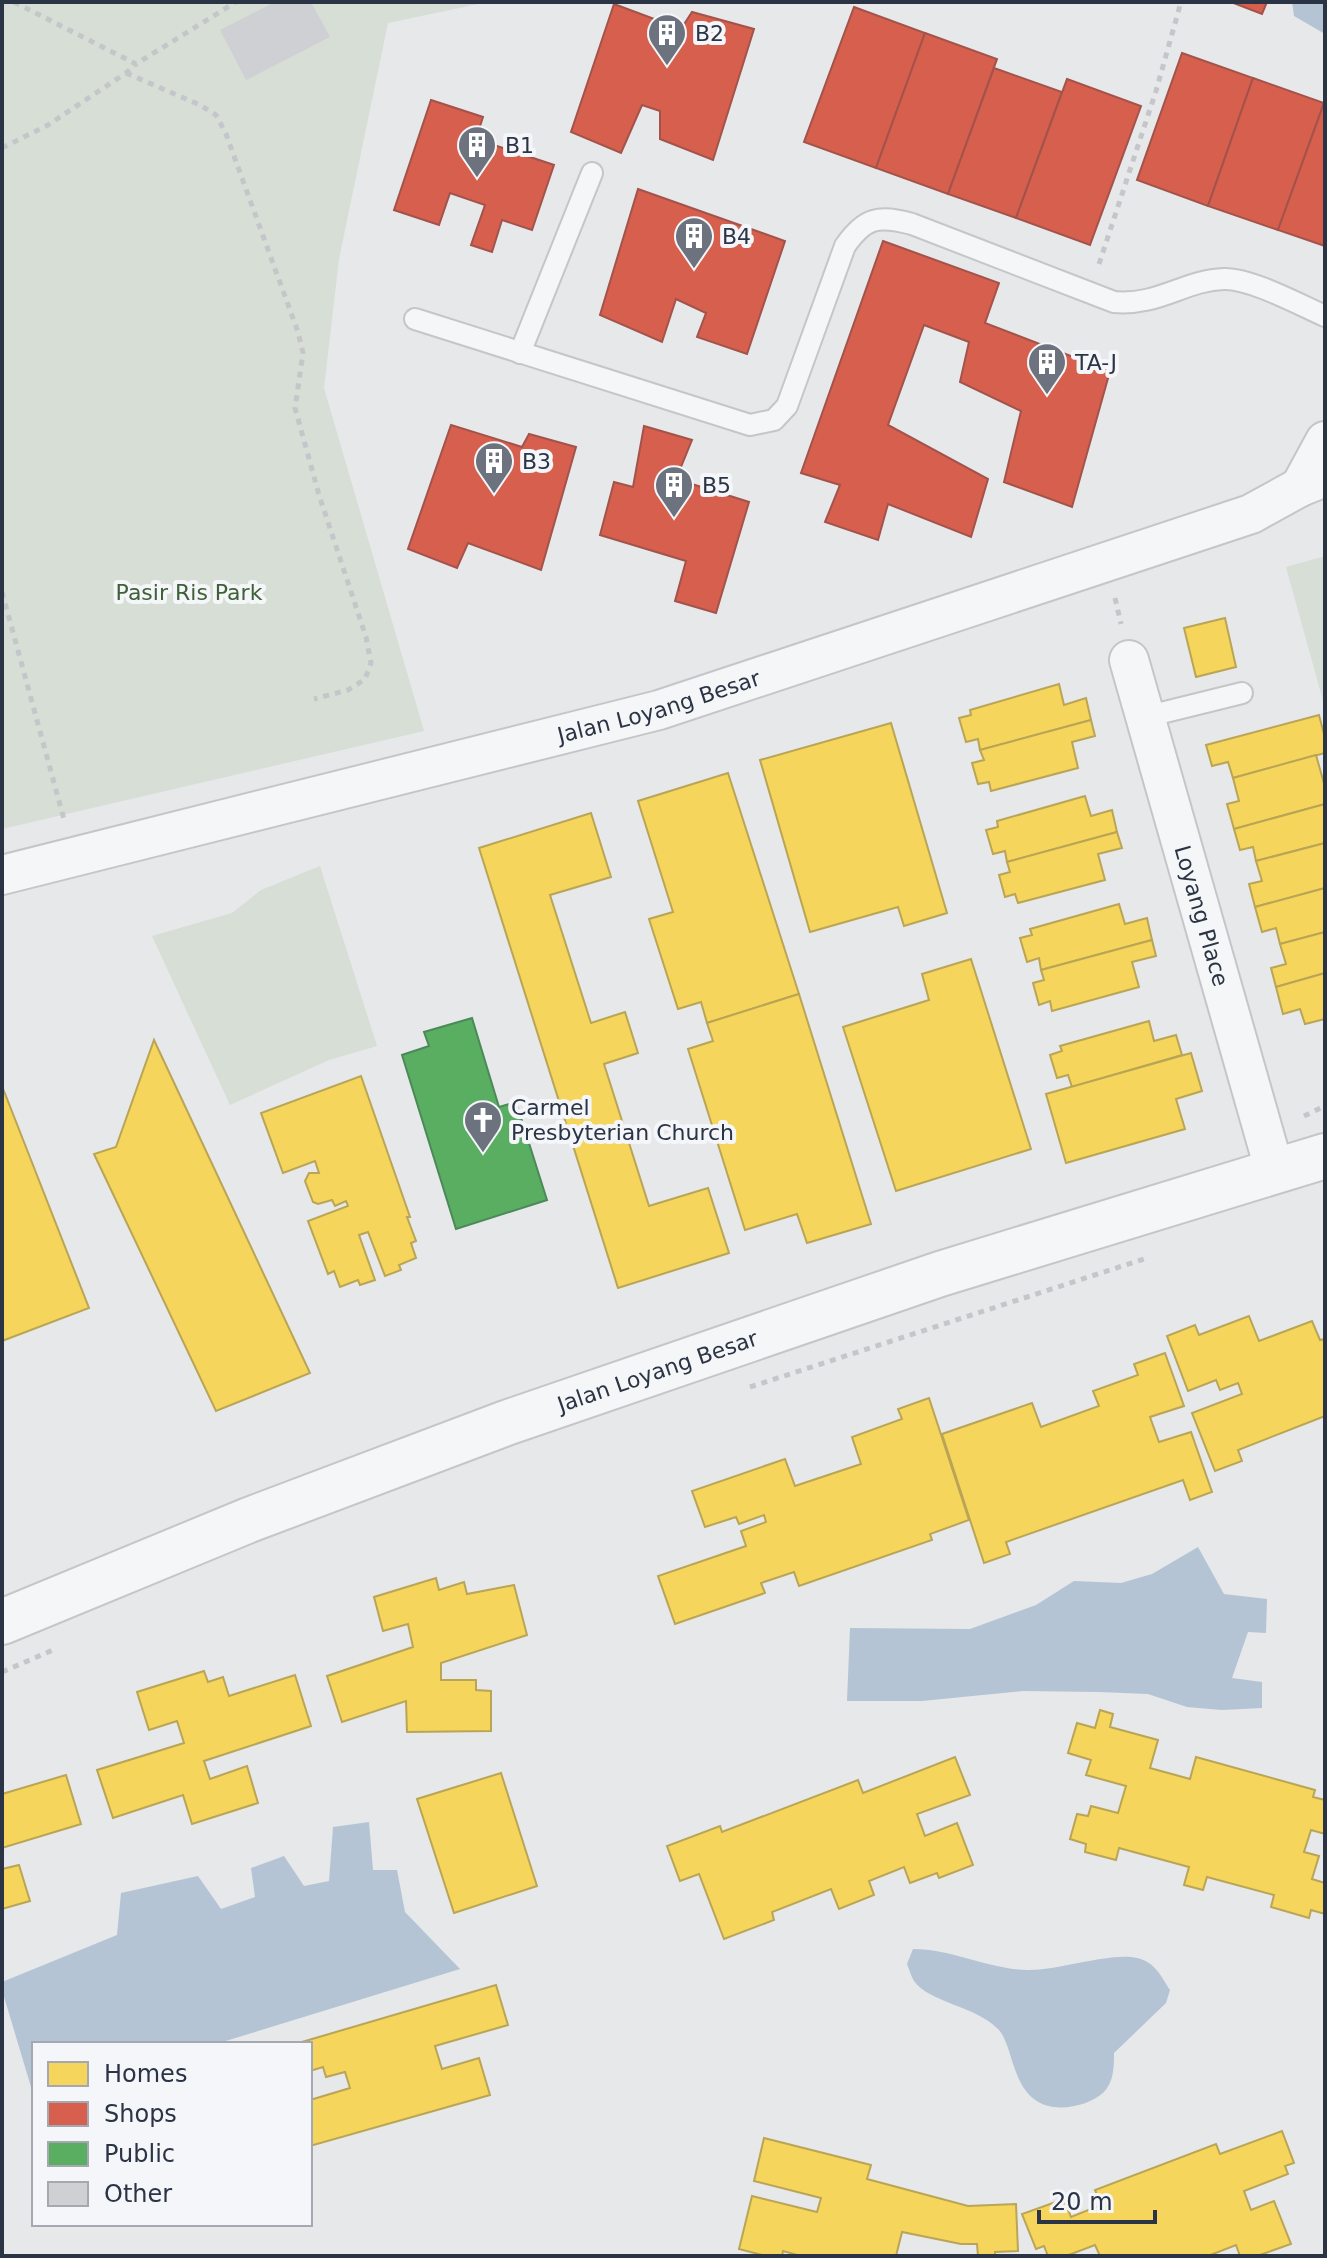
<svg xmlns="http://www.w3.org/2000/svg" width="1327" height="2258" font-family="'DejaVu Sans',sans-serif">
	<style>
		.green { fill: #d6ded6 }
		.water { fill: #b4c4d5 }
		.homes { fill: #f6d55c; stroke: #b9a555; stroke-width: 2 }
		.shops { fill: #d6604d; stroke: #a3534b; stroke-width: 2 }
		.public { fill: #5aae61; stroke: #4c8959; stroke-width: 2 }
		.building { fill: #ced0d3 }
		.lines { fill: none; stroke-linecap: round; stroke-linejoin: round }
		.service-casing { stroke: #c4c6c8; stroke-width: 24 }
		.minor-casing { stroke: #c4c6c8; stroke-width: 42 }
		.tertiary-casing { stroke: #c4c6c8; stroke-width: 48 }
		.path { stroke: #c5c6ca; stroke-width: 5; stroke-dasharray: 6 6; stroke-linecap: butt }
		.service { stroke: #f5f6f7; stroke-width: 20 }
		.minor { stroke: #f5f6f7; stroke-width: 38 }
		.tertiary { stroke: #f5f6f7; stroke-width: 44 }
		.labels { text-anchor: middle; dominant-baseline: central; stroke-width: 8; stroke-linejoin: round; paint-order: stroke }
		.poi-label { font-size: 22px; fill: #2b3445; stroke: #f4f6f9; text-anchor: start }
		.park-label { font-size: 22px; fill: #3f6138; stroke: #f4f6f9 }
		.street-label { font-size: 22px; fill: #2b3445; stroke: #f4f6f9 }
	</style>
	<rect width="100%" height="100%" fill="#e6e8ea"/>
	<g class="green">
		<path d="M 2,2 L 488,2 L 388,23 L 339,259 L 324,388 L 424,731 L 2,829 Z"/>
		<path d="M 1325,556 L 1325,708 L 1286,567 Z"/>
		<path d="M 320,866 L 377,1046 L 329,1060 L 230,1105 L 152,936 L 232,913 L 261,890 Z"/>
	</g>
	<g class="water">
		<path d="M 1292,2 L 1325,2 L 1325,34 L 1294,16 Z"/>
		<path d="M 1198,1547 L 1224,1594 L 1267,1599 L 1266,1633 L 1248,1632 L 1232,1678 L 1262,1682 L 1262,1708 L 1222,1710 L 1187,1707 L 1148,1694 L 1099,1692 L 1023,1691 L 922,1701 L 847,1701 L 850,1628 L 970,1629 L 1036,1605 L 1074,1581 L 1121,1583 L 1152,1574 Z"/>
		<path d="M 369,1822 L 373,1870 L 397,1870 L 405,1912 L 460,1969 L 216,2044 L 34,2044 L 34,2097 L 2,1990 L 2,1982 L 117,1935 L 121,1893 L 198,1876 L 221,1909 L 255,1897 L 251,1868 L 284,1856 L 304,1886 L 329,1881 L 333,1827 Z"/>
		<path d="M 913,1949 C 952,1949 988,1969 1027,1970 C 1057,1971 1111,1952 1137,1958 C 1155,1962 1161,1976 1170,1990 L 1166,2003 L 1114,2053 C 1114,2067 1114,2082 1103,2093 C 1087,2107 1052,2114 1034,2099 C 1011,2081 1012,2043 998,2029 C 976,2006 930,2003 914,1981 C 911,1976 909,1969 907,1964 Z"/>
	</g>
	<g class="homes">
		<path d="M 1225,618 L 1236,667 L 1196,677 L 1184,628 Z"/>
		<path d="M 1059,684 L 1064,705 L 1086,698 L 1091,720 L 980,750 L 978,739 L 966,742 L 959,718 L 971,715 L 970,710 Z"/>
		<path d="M 1319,715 L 1325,738 L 1325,753 L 1233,778 L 1228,762 L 1212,766 L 1206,745 Z"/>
		<path d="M 1091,720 L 1095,736 L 1072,742 L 1078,768 L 991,791 L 989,782 L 978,784 L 972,763 L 984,760 L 980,750 Z"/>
		<path d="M 891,723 L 947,913 L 904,926 L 898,907 L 810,932 L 760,760 Z"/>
		<path d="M 1316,755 L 1325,787 L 1325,804 L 1234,829 L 1227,804 L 1239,801 L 1233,778 Z"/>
		<path d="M 728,773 L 799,994 L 707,1023 L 701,1002 L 678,1009 L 649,919 L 673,912 L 638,801 Z"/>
		<path d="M 1085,796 L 1091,816 L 1112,810 L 1117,832 L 1007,862 L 1005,851 L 993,854 L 986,830 L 998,827 L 997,821 Z"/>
		<path d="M 1325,804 L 1325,843 L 1256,861 L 1253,847 L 1240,850 L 1234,829 Z"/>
		<path d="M 591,813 L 611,877 L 550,895 L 591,1023 L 625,1012 L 638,1053 L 604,1064 L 649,1206 L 708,1188 L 729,1253 L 618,1288 L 479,848 Z"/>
		<path d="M 1117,832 L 1122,848 L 1098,854 L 1105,880 L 1018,903 L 1015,894 L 1005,897 L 999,875 L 1010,872 L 1007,862 Z"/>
		<path d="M 1325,843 L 1325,888 L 1255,907 L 1249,884 L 1262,881 L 1256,861 Z"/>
		<path d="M 1325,888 L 1325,932 L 1280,944 L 1276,928 L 1262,932 L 1255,907 Z"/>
		<path d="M 1119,904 L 1125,924 L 1147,918 L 1152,940 L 1041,970 L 1039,958 L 1027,962 L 1020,938 L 1032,935 L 1030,929 Z"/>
		<path d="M 1325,932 L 1325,973 L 1276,987 L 1271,968 L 1286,964 L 1280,944 Z"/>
		<path d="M 1152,940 L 1156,956 L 1132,962 L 1139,987 L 1052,1011 L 1050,1001 L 1039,1005 L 1033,983 L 1044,980 L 1041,970 Z"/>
		<path d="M 971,959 L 1031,1149 L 896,1191 L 843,1027 L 929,1000 L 922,974 Z"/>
		<path d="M 1325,973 L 1325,1019 L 1305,1024 L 1300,1009 L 1283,1014 L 1276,987 Z"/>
		<path d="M 799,994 L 871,1224 L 807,1243 L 797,1214 L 745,1230 L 688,1049 L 713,1041 L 707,1023 Z"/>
		<path d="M 1149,1021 L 1154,1041 L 1176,1035 L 1182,1055 L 1072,1087 L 1068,1075 L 1057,1078 L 1050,1055 L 1062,1051 L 1060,1046 Z"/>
		<path d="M 154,1040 L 310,1373 L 216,1411 L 94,1154 L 116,1147 Z"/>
		<path d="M 1191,1053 L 1202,1091 L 1176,1099 L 1185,1129 L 1066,1163 L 1046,1094 Z"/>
		<path d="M 361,1076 L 410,1217 L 407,1217 L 416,1241 L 411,1243 L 416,1258 L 399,1265 L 401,1270 L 385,1276 L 368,1232 L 359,1235 L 375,1280 L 360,1285 L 358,1280 L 340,1287 L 334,1271 L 328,1274 L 308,1221 L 348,1206 L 346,1201 L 335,1206 L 332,1200 L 318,1204 L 313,1202 L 305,1181 L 309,1173 L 319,1173 L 315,1161 L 283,1173 L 261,1113 Z"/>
		<path d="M 2,1086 L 89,1308 L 2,1341 Z"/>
		<path d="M 1249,1316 L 1259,1341 L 1312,1321 L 1320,1340 L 1325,1339 L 1325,1416 L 1238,1450 L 1242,1461 L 1215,1471 L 1192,1413 L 1242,1394 L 1238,1383 L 1220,1390 L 1216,1380 L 1188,1391 L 1167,1336 L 1195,1325 L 1199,1335 Z"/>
		<path d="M 1165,1353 L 1184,1406 L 1150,1417 L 1159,1442 L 1191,1432 L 1212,1492 L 1190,1500 L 1183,1480 L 1006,1542 L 1010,1554 L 984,1563 L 942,1434 L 1032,1403 L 1041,1427 L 1099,1406 L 1093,1391 L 1138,1375 L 1134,1364 Z"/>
		<path d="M 929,1398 L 969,1520 L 930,1534 L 932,1540 L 799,1586 L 794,1572 L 761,1583 L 765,1593 L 675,1624 L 658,1576 L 746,1546 L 741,1531 L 766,1522 L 764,1515 L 739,1524 L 736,1517 L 705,1527 L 692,1491 L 785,1459 L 795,1486 L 861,1464 L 852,1437 L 902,1419 L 898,1409 Z"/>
		<path d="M 436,1578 L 439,1590 L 464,1582 L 467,1594 L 514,1585 L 527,1635 L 441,1663 L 441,1680 L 476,1680 L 476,1690 L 491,1691 L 491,1731 L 407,1732 L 406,1701 L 342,1722 L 327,1676 L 413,1647 L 408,1624 L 383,1631 L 374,1597 Z"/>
		<path d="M 204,1671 L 208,1682 L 223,1677 L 229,1696 L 295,1675 L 311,1726 L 204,1761 L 210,1779 L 247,1766 L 258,1803 L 192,1824 L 183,1795 L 113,1818 L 97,1770 L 184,1743 L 177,1721 L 149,1730 L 137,1692 Z"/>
		<path d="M 1100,1710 L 1113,1714 L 1110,1727 L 1158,1740 L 1150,1768 L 1190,1779 L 1196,1757 L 1315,1790 L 1313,1797 L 1325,1800 L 1325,1834 L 1311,1830 L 1304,1852 L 1319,1856 L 1312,1879 L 1325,1883 L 1325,1914 L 1311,1910 L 1309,1918 L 1271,1907 L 1274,1895 L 1207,1877 L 1203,1890 L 1184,1885 L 1189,1867 L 1119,1848 L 1116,1860 L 1085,1852 L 1086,1844 L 1070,1839 L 1077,1814 L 1088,1816 L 1091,1806 L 1118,1813 L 1126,1786 L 1086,1775 L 1091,1760 L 1068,1753 L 1077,1723 L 1095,1728 Z"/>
		<path d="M 955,1757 L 970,1795 L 917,1814 L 925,1836 L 957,1823 L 973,1865 L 939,1878 L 937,1873 L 910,1883 L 904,1867 L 869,1881 L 874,1895 L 839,1909 L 831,1889 L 772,1912 L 774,1920 L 724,1939 L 699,1874 L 680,1881 L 667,1846 L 720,1826 L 722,1832 L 858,1780 L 863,1793 Z"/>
		<path d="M 501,1773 L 537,1886 L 454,1913 L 417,1799 Z"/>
		<path d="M 66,1775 L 81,1824 L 2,1848 L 2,1794 Z"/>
		<path d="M 19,1865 L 30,1901 L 2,1909 L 2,1869 Z"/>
		<path d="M 496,1985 L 508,2025 L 435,2046 L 442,2069 L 479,2058 L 490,2095 L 310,2146 L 310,2100 L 350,2088 L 345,2072 L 326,2077 L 323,2067 L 310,2071 L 310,2044 L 295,2044 Z"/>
		<path d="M 1282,2131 L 1294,2163 L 1285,2166 L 1288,2174 L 1244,2191 L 1251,2210 L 1274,2201 L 1291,2244 L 1257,2256 L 1240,2256 L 1236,2245 L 1208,2256 L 1100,2256 L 1095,2245 L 1066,2256 L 1048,2256 L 1044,2246 L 1036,2249 L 1022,2214 L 1064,2199 L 1071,2217 L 1101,2205 L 1095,2190 L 1216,2144 L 1220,2154 Z"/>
		<path d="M 764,2138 L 871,2165 L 867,2179 L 968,2206 L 1016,2204 L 1018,2251 L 995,2252 L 995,2256 L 978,2256 L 977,2244 L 961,2244 L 902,2232 L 896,2256 L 801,2256 L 783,2251 L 782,2256 L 766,2256 L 739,2249 L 752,2196 L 817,2212 L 821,2198 L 754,2181 Z"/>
	</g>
	<g class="shops">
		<path d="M 1231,2 L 1267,2 L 1262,14 Z"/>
		<path d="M 614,4 L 681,29 L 692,12 L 754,29 L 713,160 L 660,139 L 660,111 L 642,105 L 621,153 L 571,132 Z"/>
		<path d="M 854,7 L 925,33 L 876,168 L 804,142 Z"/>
		<path d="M 925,33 L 997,59 L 948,194 L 876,168 Z"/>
		<path d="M 1182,53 L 1253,78 L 1208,206 L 1137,180 Z"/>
		<path d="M 994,68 L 1062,92 L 1016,218 L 948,194 Z"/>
		<path d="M 1253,78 L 1324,103 L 1278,230 L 1208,206 Z"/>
		<path d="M 1067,79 L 1141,106 L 1090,245 L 1016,218 Z"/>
		<path d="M 431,100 L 483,117 L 476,139 L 554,165 L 532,230 L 502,220 L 492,252 L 471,245 L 485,205 L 450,193 L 439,225 L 394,210 Z"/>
		<path d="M 1324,103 L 1325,103 L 1325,246 L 1278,230 Z"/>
		<path d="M 638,189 L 785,241 L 747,354 L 697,337 L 706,313 L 676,299 L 662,342 L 600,315 Z"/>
		<path d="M 883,241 L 999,283 L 985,323 L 1110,371 L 1072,507 L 1004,482 L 1021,411 L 960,382 L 969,342 L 924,325 L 888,425 L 988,479 L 971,537 L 888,504 L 878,540 L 825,522 L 840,485 L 801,473 Z"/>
		<path d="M 451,425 L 522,447 L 529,434 L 576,447 L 541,570 L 468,543 L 457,568 L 408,549 Z"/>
		<path d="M 644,426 L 692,440 L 676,479 L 749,502 L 716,613 L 675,601 L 686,561 L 600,535 L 614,482 L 633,487 Z"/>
	</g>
	<path class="public" d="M 472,1018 L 499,1107 L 516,1102 L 547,1200 L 456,1229 L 402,1055 L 429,1046 L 424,1032 Z"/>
	<path class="building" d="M 275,2 L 311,2 L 330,37 L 246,80 L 220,30 Z"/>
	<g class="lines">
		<g class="service-casing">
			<g id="service">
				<path d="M 415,319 L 750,425 L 774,420 L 787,406 L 845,246 C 865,217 879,215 912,224 L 1114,302 C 1159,306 1185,280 1224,279 C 1250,278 1300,305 1325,316"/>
				<path d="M 520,353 L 592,173"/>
				<path d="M 1145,717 L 1242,693"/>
			</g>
		</g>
		<g class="minor-casing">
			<g id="minor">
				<path d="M 1300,487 L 1325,441"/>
				<path id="s1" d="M 1129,660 L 1275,1172"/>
				<path id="s2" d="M 2,875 L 659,710 L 1251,514 L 1300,487 L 1325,477"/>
			</g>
		</g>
		<g class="tertiary-casing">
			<g id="tertiary">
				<path id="s3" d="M 2,1622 L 249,1520 L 506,1423 L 940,1274 L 1325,1156"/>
			</g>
		</g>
		<g class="path">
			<path d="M 14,2 L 136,64 L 236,2"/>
			<path d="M 272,2 L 273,3"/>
			<path d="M 126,73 L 200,105 L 216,115 L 226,134 L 298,332 L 303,353 L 295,408 L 319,495 L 366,637 L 371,663 L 365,679 L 348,690 L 314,699"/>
			<path d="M 2,148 L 48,125 L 126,73 L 136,64"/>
			<path d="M 1099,264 L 1156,91 L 1181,2"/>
			<path d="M 2,592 L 65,823"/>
			<path d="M 1115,598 L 1121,624"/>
			<path d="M 1304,1116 L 1325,1106"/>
			<path d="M 750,1387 L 1147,1258"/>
			<path d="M 2,1672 L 53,1650"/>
		</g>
		<use href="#service" class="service"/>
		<use href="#minor" class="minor"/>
		<use href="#tertiary" class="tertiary"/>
	</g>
	<defs>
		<g id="building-pin" transform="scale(2)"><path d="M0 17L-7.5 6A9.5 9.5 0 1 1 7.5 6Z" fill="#6c737f" stroke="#f4f6f9"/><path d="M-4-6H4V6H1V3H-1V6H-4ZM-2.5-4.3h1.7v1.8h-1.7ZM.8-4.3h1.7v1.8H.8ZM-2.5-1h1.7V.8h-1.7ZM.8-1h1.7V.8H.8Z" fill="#fff"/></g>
		<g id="church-pin" transform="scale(2)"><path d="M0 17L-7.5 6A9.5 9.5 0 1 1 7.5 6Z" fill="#6c737f" stroke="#f4f6f9"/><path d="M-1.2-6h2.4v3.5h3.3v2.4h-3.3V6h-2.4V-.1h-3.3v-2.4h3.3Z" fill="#fff"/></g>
	</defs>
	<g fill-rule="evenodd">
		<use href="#building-pin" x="667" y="33"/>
		<use href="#building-pin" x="477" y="145"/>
		<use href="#building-pin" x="694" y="236"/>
		<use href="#building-pin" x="1047" y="362"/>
		<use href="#building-pin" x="494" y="461"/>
		<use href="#building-pin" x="674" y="485"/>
		<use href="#church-pin" x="483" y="1120"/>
	</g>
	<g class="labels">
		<g class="poi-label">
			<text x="695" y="33">B2</text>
			<text x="505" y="145">B1</text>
			<text x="722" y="236">B4</text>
			<text x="1075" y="362">TA-J</text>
			<text x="522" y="461">B3</text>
			<text x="702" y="485">B5</text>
			<text x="511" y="1107">Carmel<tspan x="511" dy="25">Presbyterian Church</tspan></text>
		</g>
		<g class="park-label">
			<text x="189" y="592">Pasir Ris Park</text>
		</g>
		<g class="street-label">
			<text stroke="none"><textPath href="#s2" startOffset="678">Jalan Loyang Besar</textPath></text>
			<text stroke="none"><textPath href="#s1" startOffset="266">Loyang Place</textPath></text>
			<text stroke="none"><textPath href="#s3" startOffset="702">Jalan Loyang Besar</textPath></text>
		</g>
	</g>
	<rect width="1327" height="2258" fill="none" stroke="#2b3445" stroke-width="8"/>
	<rect x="32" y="2042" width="280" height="184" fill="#f4f6f9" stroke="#a4a8b1" stroke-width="2"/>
	<rect x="48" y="2062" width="40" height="24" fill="#f6d55c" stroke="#a4a8b1" stroke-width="2"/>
	<text x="104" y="2082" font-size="24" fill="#2b3445">Homes</text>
	<rect x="48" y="2102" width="40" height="24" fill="#d6604d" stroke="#a4a8b1" stroke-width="2"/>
	<text x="104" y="2122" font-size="24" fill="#2b3445">Shops</text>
	<rect x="48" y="2142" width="40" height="24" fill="#5aae61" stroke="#a4a8b1" stroke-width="2"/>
	<text x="104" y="2162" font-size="24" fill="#2b3445">Public</text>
	<rect x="48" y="2182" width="40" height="24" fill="#ced0d3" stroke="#a4a8b1" stroke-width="2"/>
	<text x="104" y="2202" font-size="24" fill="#2b3445">Other</text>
	<path d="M1039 2210v12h116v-12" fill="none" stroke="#2b3445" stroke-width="4"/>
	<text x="1051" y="2210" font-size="24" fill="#2b3445" stroke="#f4f6f9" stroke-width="6" paint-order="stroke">20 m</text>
</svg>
